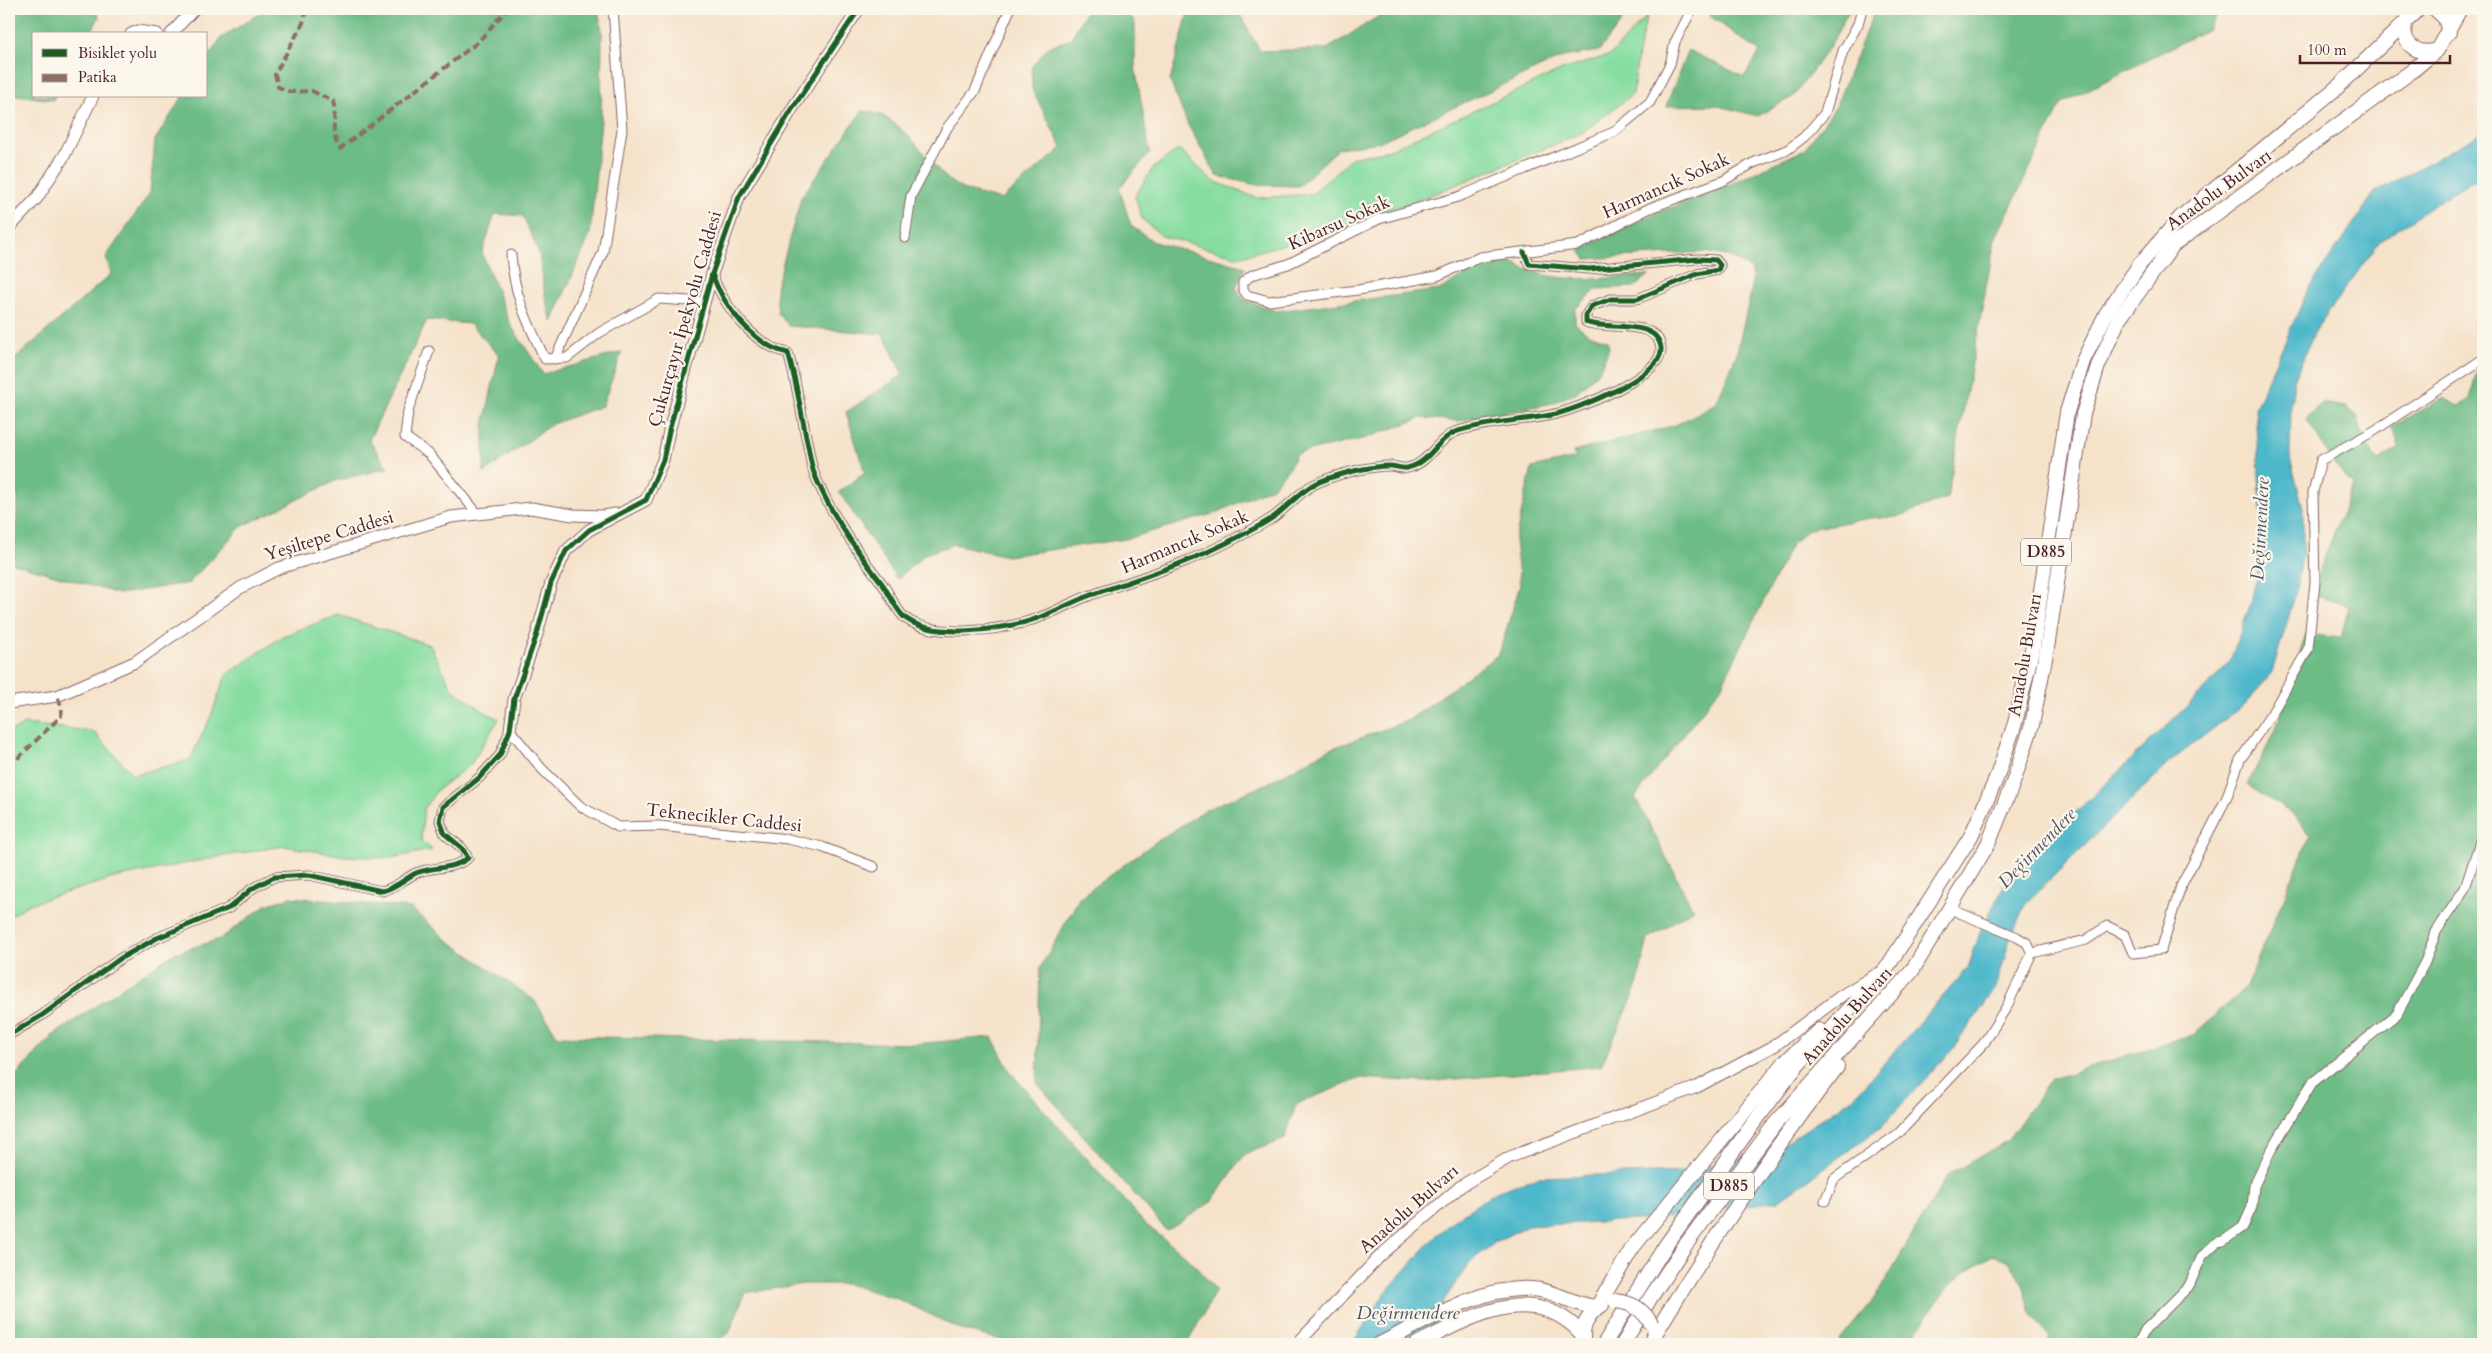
<svg xmlns="http://www.w3.org/2000/svg" width="2492" height="1353" font-family="Cardo,serif">
	<style>
		.green { fill: #87dda0; stroke: #687e66 }
		.forest { fill: #6dbc86; stroke: #5c6e58 }
		.water { fill: #4db8ca; stroke: #4c6c7a }
		.lines { fill: none; stroke-linecap: round; stroke-linejoin: round }
		.minor-casing { stroke: #866362; stroke-width: 11 }
		.tertiary-casing { stroke: #866362; stroke-width: 13 }
		.trunk-casing { stroke: #866362; stroke-width: 16 }
		.minor { stroke: #fff; stroke-width: 9 }
		.tertiary { stroke: #fff; stroke-width: 11 }
		.trunk { stroke: #fff; stroke-width: 14 }
		.trunk-bridge-casing { stroke: #866362; stroke-width: 16; stroke-linecap: butt }
		.trunk-bridge { stroke: #fff; stroke-width: 14 }
		.quiet { stroke: #8d6e63; stroke-width: 4; stroke-dasharray: 8 4; stroke-linecap: butt }
		.cycleway-casing { stroke: #fbf7ec; stroke-width: 8 }
		.cycleway { stroke: #1b5e20; stroke-width: 5 }
		.labels { text-anchor: middle; dominant-baseline: central; stroke-width: 4.5; stroke-linejoin: round; paint-order: stroke }
		.shield { fill: #fbf7ec; stroke: #7f6065; stroke-width: 1 }
		.shield-label { font-size: 16px; font-weight: bold; fill: #4a1f2b }
		.street-label { font-size: 18px; fill: #4a1f2b; stroke: #fbf7ec }
		.water-label { font-size: 19px; font-style: italic; fill: #4b5563; stroke: #fbf7ec }
	</style>
	<rect width="100%" height="100%" fill="#fbf7ec"/>
	<filter id="ink" filterUnits="userSpaceOnUse"><feTurbulence type="fractalNoise" baseFrequency=".02" numOctaves="2"/><feDisplacementMap in="SourceGraphic" scale="10" xChannelSelector="R" yChannelSelector="G"/><feConvolveMatrix kernelMatrix="1 2 1 2 8 2 1 2 1" color-interpolation-filters="sRGB"/></filter>
	<filter id="wash" filterUnits="userSpaceOnUse"><feTurbulence type="fractalNoise" baseFrequency=".0096" numOctaves="4" result="noise"/><feDisplacementMap in="SourceGraphic" scale="20" xChannelSelector="R" yChannelSelector="G"/><feGaussianBlur stdDeviation="1.12" result="paint"/><feColorMatrix in="noise" values="0 0 0 0 0 0 0 0 0 0 0 0 0 0 0 0 0 1.4 0 .05"/><feComposite in="paint" operator="in"/></filter>
	<g filter="url(#wash)">
		<rect width="100%" height="100%" fill="#f5e2c9"/>
		<g class="green">
			<path d="M 1647,16 L 1638,53 L 1633,94 L 1582,133 L 1424,198 L 1303,239 L 1238,257 L 1162,236 L 1142,219 L 1135,196 L 1153,168 L 1179,149 L 1213,181 L 1257,198 L 1312,194 L 1351,158 L 1388,150 L 1562,70 L 1610,55 Z"/>
			<path d="M 338,615 L 430,645 L 452,689 L 485,712 L 499,719 L 471,764 L 437,790 L 424,808 L 421,840 L 432,850 L 391,858 L 345,856 L 284,846 L 218,857 L 114,878 L 29,904 L 9,917 L 9,733 L 24,724 L 93,731 L 133,775 L 190,760 L 211,716 L 226,675 L 283,636 Z"/>
		</g>
		<g class="forest">
			<path d="M 9,9 L 96,9 L 99,17 L 90,34 L 34,34 L 34,96 L 55,96 L 53,100 L 9,94 Z"/>
			<path d="M 281,9 L 598,9 L 602,31 L 601,120 L 590,235 L 552,322 L 545,296 L 539,253 L 523,216 L 495,214 L 482,253 L 511,326 L 543,374 L 622,352 L 602,406 L 552,424 L 484,473 L 484,425 L 499,355 L 470,324 L 427,320 L 369,440 L 388,468 L 335,481 L 241,527 L 189,583 L 119,594 L 13,563 L 18,498 L 9,468 L 9,364 L 111,274 L 106,257 L 150,193 L 155,140 L 183,96 L 206,96 L 206,60 L 221,38 L 265,10 Z"/>
			<path d="M 1087,9 L 1124,9 L 1135,22 L 1135,66 L 1150,153 L 1119,188 L 1131,226 L 1154,242 L 1245,267 L 1236,288 L 1244,300 L 1277,311 L 1439,290 L 1473,271 L 1512,262 C 1550,286 1606,278 1649,275 L 1634,287 L 1597,289 L 1575,309 L 1575,323 L 1588,334 L 1607,340 L 1609,348 L 1599,371 L 1577,392 L 1553,403 L 1459,421 L 1421,418 L 1366,438 L 1296,454 L 1289,468 L 1272,487 L 1216,513 L 1126,539 L 1007,556 L 954,544 L 925,554 L 897,579 L 839,492 L 865,473 L 846,412 L 903,375 L 883,334 L 789,326 L 778,313 L 776,288 L 801,198 L 862,111 C 902,111 926,166 957,186 C 969,193 988,196 1001,200 L 1062,148 L 1032,89 L 1032,66 L 1048,47 L 1071,39 Z"/>
			<path d="M 1189,9 L 1237,9 L 1260,51 L 1327,49 L 1390,9 L 1430,9 L 1438,13 L 1451,9 L 1631,9 L 1599,51 L 1563,57 L 1379,142 L 1339,148 L 1299,186 L 1257,185 L 1217,176 L 1188,125 L 1170,81 Z"/>
			<path d="M 1712,9 L 1850,9 L 1830,46 L 1794,96 L 1758,116 L 1715,105 L 1666,106 L 1688,50 L 1744,77 L 1760,52 L 1710,16 Z"/>
			<path d="M 1875,9 L 2221,9 L 2208,29 L 2062,103 L 1995,239 L 1947,498 L 1897,517 L 1870,518 L 1809,529 L 1791,545 L 1721,687 L 1635,797 L 1693,909 L 1648,939 L 1636,990 L 1601,1066 L 1424,1082 L 1361,1078 L 1296,1104 L 1285,1139 L 1245,1154 L 1211,1202 L 1167,1231 L 1037,1083 L 1040,968 L 1080,897 L 1154,843 L 1205,810 L 1266,784 L 1330,749 L 1409,720 L 1499,654 L 1520,585 L 1515,540 L 1532,468 L 1576,458 L 1573,452 L 1676,425 L 1716,403 L 1736,356 L 1752,288 L 1752,270 L 1731,257 L 1705,252 L 1586,259 L 1579,250 L 1653,214 L 1702,197 L 1804,150 L 1835,108 Z"/>
			<path d="M 2483,368 L 2483,1344 L 2049,1344 L 2048,1337 L 2031,1312 L 2023,1284 L 2010,1262 L 1993,1255 C 1977,1264 1957,1276 1946,1290 C 1932,1308 1922,1327 1907,1344 L 1837,1344 L 1875,1298 L 1948,1175 L 2007,1141 L 2051,1079 L 2193,1035 L 2246,987 L 2310,836 L 2293,814 L 2247,785 L 2275,732 L 2306,634 L 2341,638 L 2349,606 L 2310,594 L 2353,485 L 2332,461 L 2306,418 L 2322,403 L 2346,407 L 2357,416 L 2365,442 L 2378,461 L 2399,449 L 2396,435 L 2391,426 L 2444,398 L 2458,406 L 2470,400 L 2476,373 Z"/>
			<path d="M 290,897 L 411,908 L 446,939 L 534,1000 L 558,1036 L 914,1044 L 992,1037 L 1011,1073 L 1145,1224 L 1188,1258 L 1216,1290 L 1187,1344 L 1017,1344 L 962,1330 L 898,1299 L 847,1284 L 804,1284 L 745,1293 L 729,1333 L 715,1344 L 9,1344 L 9,1083 L 51,1037 L 117,991 L 175,953 L 220,939 L 266,905 Z"/>
		</g>
		<path class="water" d="M 2483,133 L 2483,175 L 2449,195 L 2380,241 L 2316,329 L 2294,380 L 2291,406 L 2290,458 L 2303,508 L 2303,552 L 2294,599 L 2272,672 L 2249,701 L 2170,762 L 2025,904 L 2009,942 L 1996,988 L 1953,1049 L 1880,1128 L 1778,1201 L 1654,1219 L 1527,1226 L 1497,1241 L 1471,1261 L 1445,1299 L 1427,1344 L 1352,1344 L 1385,1293 L 1434,1238 L 1455,1219 L 1496,1192 L 1538,1177 L 1684,1172 L 1775,1150 L 1853,1098 L 1968,968 L 1981,930 L 2009,876 L 2207,687 L 2230,661 L 2251,603 L 2263,542 L 2255,408 L 2308,290 L 2375,192 Z"/>
	</g>
	<g filter="url(#ink)">
		<g class="lines">
			<g class="minor-casing">
				<g id="minor">
					<path d="M 1692,9 L 1675,42 L 1670,64 L 1650,102 L 1614,132 L 1458,197 L 1379,219 L 1288,264 L 1252,275 L 1243,282 L 1243,289 L 1247,295 L 1269,301 L 1358,290 L 1437,276 L 1480,257 L 1578,245 L 1650,208 L 1723,181 L 1753,163 L 1787,150 L 1804,137 L 1825,113 L 1843,51 L 1858,24 L 1862,9"/>
					<path d="M 905,238 L 911,196 L 947,128 L 975,91 L 1010,9"/>
					<path d="M 511,255 C 514,296 528,323 545,359 L 567,358 L 599,333 L 659,299 L 704,302"/>
					<path d="M 712,274 C 723,305 754,346 788,353 C 796,381 801,409 806,437 C 809,448 810,462 814,473 C 829,511 855,549 881,582 C 888,591 896,610 904,617 C 931,640 1004,630 1035,619 C 1054,613 1071,602 1091,595 C 1140,578 1192,562 1238,537 C 1250,531 1264,524 1275,516 C 1288,506 1299,493 1313,485 C 1332,475 1369,466 1390,466 C 1396,466 1401,469 1407,468 C 1429,464 1436,440 1455,432 C 1483,422 1522,421 1551,415 C 1573,411 1665,376 1661,348 C 1657,317 1603,331 1586,322 L 1586,315 L 1592,306 L 1611,299 L 1637,299 L 1697,274 L 1718,270 L 1720,265 L 1716,260 L 1698,259 L 1589,269 L 1529,264 L 1524,252"/>
					<path d="M 429,351 L 408,411 L 405,437 L 429,454 L 477,513"/>
					<path d="M 555,359 L 603,252 L 622,130 L 613,9"/>
					<path d="M 510,730 L 542,769 L 580,806 L 618,827 L 659,826 L 788,839 L 822,847 L 874,867"/>
					<path d="M 2032,953 L 2086,940 L 2107,926 L 2125,935 L 2133,953 L 2161,950 L 2181,886 L 2226,799 L 2240,760 L 2272,713 L 2308,649 L 2315,582 L 2313,492 L 2321,460 L 2374,431 L 2483,359"/>
					<path d="M 9,1035 L 41,1016 L 121,958 L 157,938 L 229,908 L 253,888 L 274,877 L 309,875 L 382,891 C 396,888 404,879 416,873 C 434,866 453,870 468,858 L 462,848 L 445,834 L 440,821 L 443,807 L 479,778 L 500,755 L 510,730"/>
					<path d="M 1825,1201 L 1834,1179 L 1898,1134 L 1984,1043 L 2007,1006 L 2032,953 L 2027,943 L 2017,937 L 1948,908"/>
					<path d="M 2138,1344 L 2145,1330 L 2189,1286 L 2202,1256 L 2217,1242 L 2223,1241 L 2243,1227 L 2252,1207 L 2254,1186 L 2270,1152 L 2312,1083 L 2397,1014 L 2425,962 L 2436,932 L 2465,888 L 2483,832"/>
				</g>
			</g>
			<g class="tertiary-casing">
				<g id="tertiary">
					<path d="M 131,34 L 138,31 L 157,34"/>
					<path d="M 171,34 L 194,9"/>
					<path d="M 9,228 L 37,198 L 64,156 L 93,96"/>
					<path d="M 9,703 L 57,696 L 135,662 L 240,588 L 279,568 L 451,517 L 531,508 L 573,515 L 604,516 L 615,514"/>
					<path d="M 510,730 L 514,699 L 537,634 L 551,583 L 566,551 L 589,530 L 646,500 L 663,460 L 669,431 L 712,274 L 739,197 L 794,106 L 859,9"/>
					<path d="M 1297,1344 L 1381,1255 L 1461,1186 L 1510,1157 L 1697,1087 L 1774,1046 L 1841,996 L 1877,974"/>
				</g>
			</g>
			<g class="trunk-casing">
				<g id="trunk">
					<path d="M 2435,9 L 2445,18 L 2449,32"/>
					<path d="M 2405,23 C 2401,44 2417,56 2437,50"/>
					<path d="M 1653,1337 C 1710,1244 1770,1153 1837,1067"/>
					<path d="M 1380,1344 C 1427,1321 1478,1286 1532,1289 C 1555,1290 1574,1306 1597,1307 L 1633,1247 L 1786,1061 L 1819,1030"/>
					<path d="M 1417,1344 C 1469,1318 1533,1279 1582,1334"/>
					<path d="M 1584,1344 C 1580,1329 1588,1312 1602,1305"/>
					<path d="M 1604,1344 L 1666,1245 L 1747,1132 L 1795,1068 L 1886,969 L 1971,836 L 1996,779 L 2015,723 L 2033,646 L 2067,412 L 2083,361 L 2106,314 L 2140,264 L 2180,218 L 2340,85 L 2419,9"/>
					<path d="M 1623,1344 L 1651,1297 L 1684,1247 L 1775,1124 L 1912,971 L 1988,844 L 2013,783 L 2032,725 L 2047,648 L 2083,414 L 2098,366 L 2119,319 L 2173,245 L 2412,71 L 2437,50 L 2460,9"/>
				</g>
			</g>
			<use href="#minor" class="minor"/>
			<use href="#tertiary" class="tertiary"/>
			<use href="#trunk" class="trunk"/>
			<g class="trunk-bridge-casing">
				<path id="trunk-bridge" d="M 1615,1301 C 1633,1303 1643,1309 1652,1325"/>
			</g>
			<use href="#trunk-bridge" class="trunk-bridge"/>
			<g class="quiet">
				<path d="M 307,9 L 303,23 L 275,74 L 278,87 L 291,92 L 312,91 L 333,101 C 338,122 328,130 340,149 L 478,42 L 507,9"/>
				<path d="M 9,767 L 61,716 L 62,708 L 57,696"/>
			</g>
			<g class="cycleway-casing">
				<g id="cycleway">
					<path d="M 712,274 C 723,305 754,346 788,353 C 796,381 801,409 806,437 C 809,448 810,462 814,473 C 829,511 855,549 881,582 C 888,591 896,610 904,617 C 931,640 1004,630 1035,619 C 1054,613 1071,602 1091,595 C 1140,578 1192,562 1238,537 C 1250,531 1264,524 1275,516 C 1288,506 1299,493 1313,485 C 1332,475 1369,466 1390,466 C 1396,466 1401,469 1407,468 C 1429,464 1436,440 1455,432 C 1483,422 1522,421 1551,415 C 1573,411 1665,376 1661,348 C 1657,317 1603,331 1586,322 L 1586,315 L 1592,306 L 1611,299 L 1637,299 L 1697,274 L 1718,270 L 1720,265 L 1716,260 L 1698,259 L 1589,269 L 1529,264 L 1524,252"/>
					<path d="M 9,1035 L 41,1016 L 121,958 L 157,938 L 229,908 L 253,888 L 274,877 L 309,875 L 382,891 C 396,888 404,879 416,873 C 434,866 453,870 468,858 L 462,848 L 445,834 L 440,821 L 443,807 L 479,778 L 500,755 L 510,730 L 514,699 L 537,634 L 551,583 L 566,551 L 589,530 L 646,500 L 663,460 L 669,431 L 712,274 L 739,197 L 794,106 L 859,9"/>
				</g>
			</g>
			<use href="#cycleway" class="cycleway"/>
		</g>
	</g>
	<g class="labels">
		<g class="shield">
			<rect x="2021" y="538.5" width="50" height="27" rx="4"/>
			<rect x="1704" y="1172.5" width="50" height="27" rx="4"/>
		</g>
		<g class="shield-label">
			<text x="2046" y="552">D885</text>
			<text x="1729" y="1186">D885</text>
		</g>
		<g class="street-label">
			<text transform="translate(1666 186) rotate(-24)">Harmancık Sokak</text>
			<text transform="translate(2219 190) rotate(-36)">Anadolu Bulvarı</text>
			<text transform="translate(1339 223) rotate(-24)">Kibarsu Sokak</text>
			<text transform="translate(685 319) rotate(-74)">Çukurçayır İpekyolu Caddesi</text>
			<text transform="translate(329 536) rotate(-17)">Yeşiltepe Caddesi</text>
			<text transform="translate(1185 542) rotate(-23)">Harmancık Sokak</text>
			<text transform="translate(2025 655) rotate(-80)">Anadolu Bulvarı</text>
			<text transform="translate(724 818) rotate(6)">Teknecikler Caddesi</text>
			<text transform="translate(1847 1016) rotate(-48)">Anadolu Bulvarı</text>
			<text transform="translate(1409 1209) rotate(-41)">Anadolu Bulvarı</text>
		</g>
		<g class="water-label">
			<text transform="translate(2260 529) rotate(-87)">Değirmendere</text>
			<text transform="translate(2037 848) rotate(-46)">Değirmendere</text>
			<text x="1408" y="1313">Değirmendere</text>
		</g>
	</g>
	<rect width="2492" height="1353" fill="none" stroke="#fbf7ec" stroke-width="30"/>
	<rect x="32" y="32" width="175" height="65" fill="#fbf7ec" stroke="#b4a19f"/>
	<rect x="42" y="49" width="25" height="8" fill="#1b5e20" stroke="#b4a19f"/>
	<text x="78" y="58" font-size="15" fill="#4a1f2b">Bisiklet yolu</text>
	<rect x="42" y="74" width="25" height="8" fill="#8d6e63" stroke="#b4a19f"/>
	<text x="78" y="82" font-size="15" fill="#4a1f2b">Patika</text>
	<path d="M2300 55v8h150v-8" fill="none" stroke="#4a1f2b" stroke-width="2.5"/>
	<text x="2307" y="55" font-size="15" fill="#4a1f2b" stroke="#fbf7ec" stroke-width="4" paint-order="stroke">100 m</text>
</svg>
